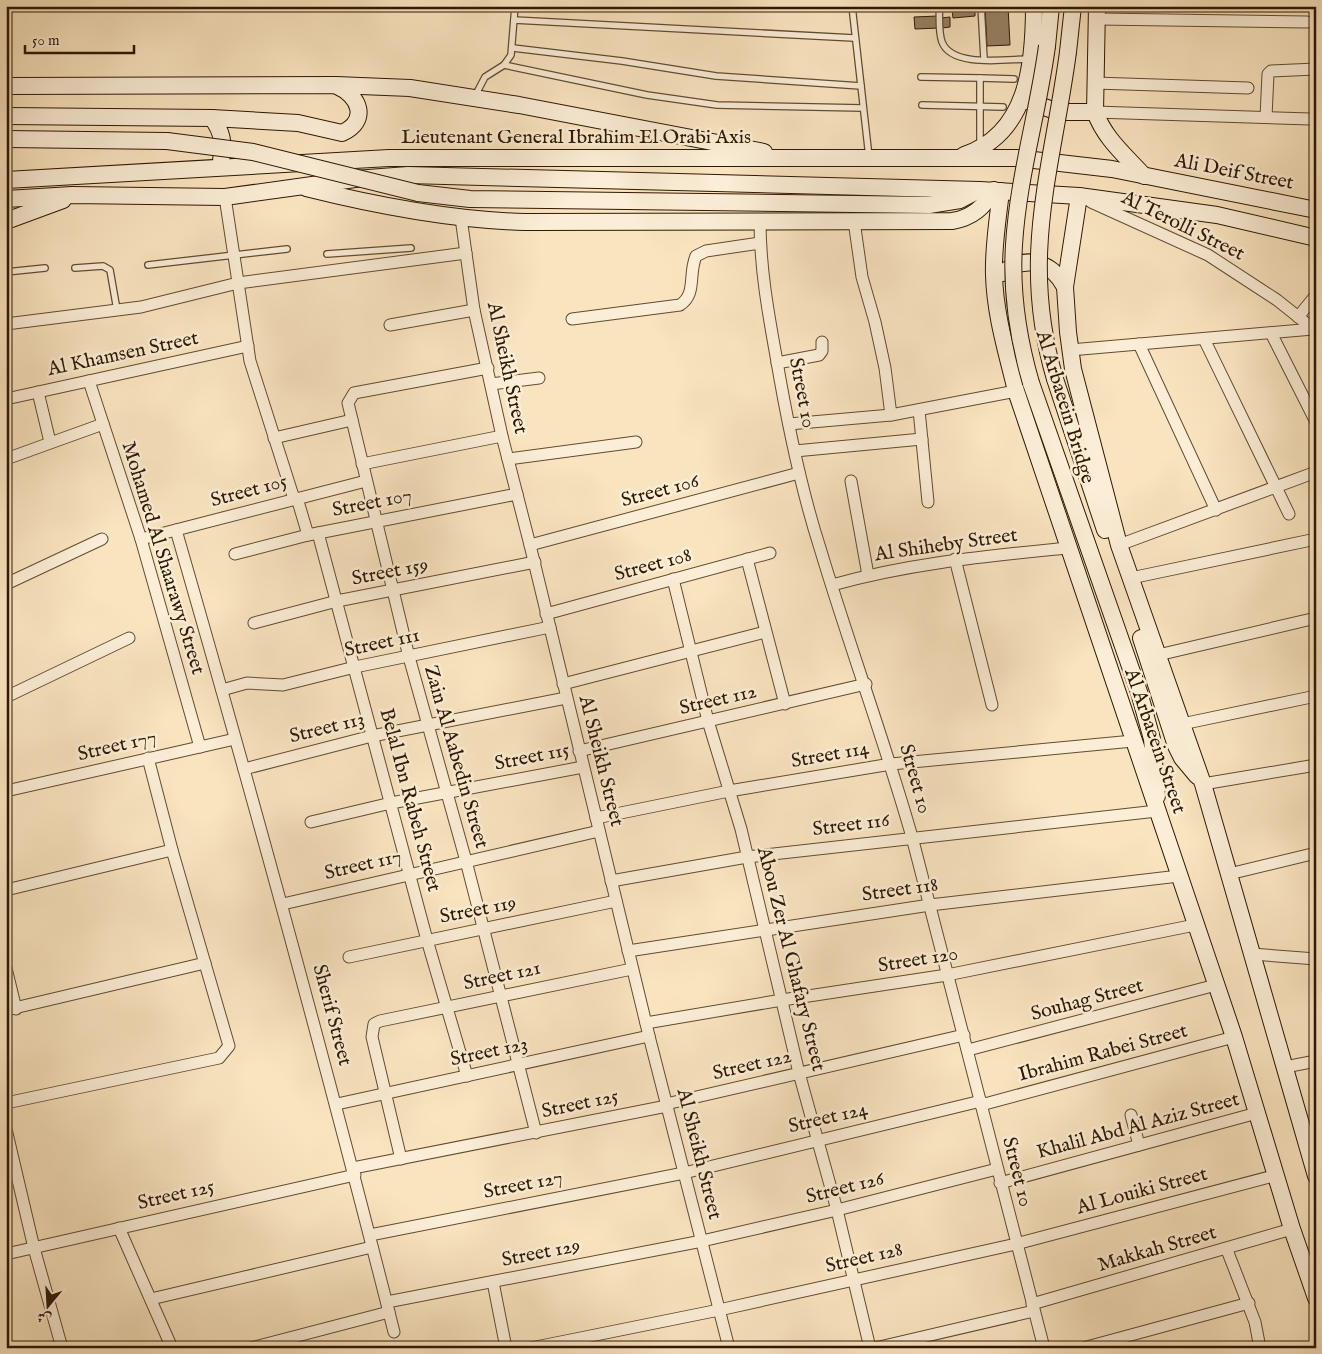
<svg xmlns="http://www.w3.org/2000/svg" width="1322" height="1354" font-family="'IM FELL English',Amiri,serif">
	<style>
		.building { fill: #988264; stroke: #2f1800 }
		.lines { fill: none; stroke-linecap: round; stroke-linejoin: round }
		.lane-casing { stroke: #624b30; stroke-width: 8 }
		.street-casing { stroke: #624b30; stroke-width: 13 }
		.secondary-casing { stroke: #2f1800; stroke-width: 18 }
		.lane { stroke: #fbedd6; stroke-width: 5.5 }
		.street { stroke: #fbedd6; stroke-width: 11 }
		.secondary { stroke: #fbedd6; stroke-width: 16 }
		.secondary-bridge-casing { stroke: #2f1800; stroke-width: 18; stroke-linecap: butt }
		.secondary-bridge { stroke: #fbedd6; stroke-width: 16 }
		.labels { text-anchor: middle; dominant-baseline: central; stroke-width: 5; stroke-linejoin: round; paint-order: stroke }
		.street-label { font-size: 20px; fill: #2f1800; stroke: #fbedd6 }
	</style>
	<rect width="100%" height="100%" fill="#f9e4c0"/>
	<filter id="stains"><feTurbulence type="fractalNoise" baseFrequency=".004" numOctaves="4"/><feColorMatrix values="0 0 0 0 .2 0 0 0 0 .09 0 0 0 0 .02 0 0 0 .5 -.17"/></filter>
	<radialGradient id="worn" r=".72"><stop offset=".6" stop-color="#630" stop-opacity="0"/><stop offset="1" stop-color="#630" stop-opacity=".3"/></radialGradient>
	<g class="building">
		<path d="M 985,6 L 1008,6 L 1010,45 L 987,46 Z"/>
		<path d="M 975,9 L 975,16 L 953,18 L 952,10 Z"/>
		<path d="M 938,16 L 939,28 L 915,29 L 914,17 Z"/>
		<path d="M 950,17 L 950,27 L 942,28 L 941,18 Z"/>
	</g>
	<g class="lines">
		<g class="lane-casing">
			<g id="lane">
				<path d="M 852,6 L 869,157"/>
				<path d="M 939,6 C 940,17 938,31 942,42 C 952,68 1006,59 1029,59"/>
				<path d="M 981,6 L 984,59"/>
				<path d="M 514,20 L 854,38"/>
				<path d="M 513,48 L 622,61 L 716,76 L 861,86"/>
				<path d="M 504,65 L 647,95 L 717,105 L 863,108"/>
				<path d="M 921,77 L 980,78 L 980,146"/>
				<path d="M 980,78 L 1014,79"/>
				<path d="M 475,96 L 485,77 L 504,65 L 511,55 L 515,6"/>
				<path d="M 922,105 L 1003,107"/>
				<path d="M 327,254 L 411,248"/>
				<path d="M 148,265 L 287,249"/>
				<path d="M 75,268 L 103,266 L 110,270 L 117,310"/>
				<path d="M 6,272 L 45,268"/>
			</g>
		</g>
		<g class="street-casing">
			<g id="street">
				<path d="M 1098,19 L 1307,22"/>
				<path d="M 1095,83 L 1248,88"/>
				<path d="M 1095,112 L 1310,119"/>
				<path d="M 1266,117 L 1268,74 L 1271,71 L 1316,69"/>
				<path d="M 225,197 L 250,361 L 294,499"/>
				<path d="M 1091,202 L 1208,255 L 1277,300 L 1316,331"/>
				<path d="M 461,218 L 474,310 L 502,436 L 530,545 L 649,1036 L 729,1348"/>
				<path d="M 760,221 C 760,267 768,312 776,356 C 787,421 800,486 820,548 C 849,645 884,739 912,837 L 1044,1348"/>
				<path d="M 854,221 L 862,277 L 875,322 L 885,368 L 891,415"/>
				<path d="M 1298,317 L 1316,295"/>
				<path d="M 572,319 L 680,305 C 697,294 688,274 696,256 L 706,251 L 760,243"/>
				<path d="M 6,324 L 141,307 L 238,283 L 466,253"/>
				<path d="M 390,325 L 474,310"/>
				<path d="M 1271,333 L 1316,422"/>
				<path d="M 1204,339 L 1289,514"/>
				<path d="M 1139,344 L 1216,510"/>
				<path d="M 1070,350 L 1313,329"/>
				<path d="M 777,363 L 819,355 L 822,351 L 822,342"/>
				<path d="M 488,368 L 354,393 L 348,403 L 409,657 L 466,861 L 536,1133"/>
				<path d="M 89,381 L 141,539 L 200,747"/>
				<path d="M 491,384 L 539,378"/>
				<path d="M 38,392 L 50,442"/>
				<path d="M 6,399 L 248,346"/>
				<path d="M 919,410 L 928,502"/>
				<path d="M 789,424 L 891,415 L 1016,391"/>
				<path d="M 274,438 L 352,420"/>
				<path d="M 795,451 L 922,439"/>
				<path d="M 6,459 L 103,424"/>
				<path d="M 508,459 L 636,442"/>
				<path d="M 362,464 L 502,436"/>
				<path d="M 851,481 L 868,575"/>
				<path d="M 297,498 L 308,535"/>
				<path d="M 176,530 C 253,797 326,1063 394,1332"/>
				<path d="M 318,533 L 427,940 L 467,1076"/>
				<path d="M 141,539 L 366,481"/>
				<path d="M 530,545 L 799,473"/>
				<path d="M 1119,545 L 1316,472"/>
				<path d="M 235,554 L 308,535 L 517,494"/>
				<path d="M 747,559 L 785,704"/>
				<path d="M 955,559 L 992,705"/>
				<path d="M 1131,578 L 1316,539"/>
				<path d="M 673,579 L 708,721 L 741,829 L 799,1073 L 837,1210 L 870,1348"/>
				<path d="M 6,584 L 102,539"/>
				<path d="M 832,585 C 910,563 988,556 1067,548"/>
				<path d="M 546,614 L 770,553"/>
				<path d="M 254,623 L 337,601 L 535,562"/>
				<path d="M 1158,655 L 1316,618"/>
				<path d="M 563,684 L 765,632"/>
				<path d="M 222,690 L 247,683 L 283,685 L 355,667 L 550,627"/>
				<path d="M 6,697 L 129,638"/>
				<path d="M 1182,724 L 1316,696"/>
				<path d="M 579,751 L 866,684"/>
				<path d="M 244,769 L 372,736 L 566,698"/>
				<path d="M 1203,784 L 1316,765"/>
				<path d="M 6,791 L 235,739"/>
				<path d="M 596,818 L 729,791 L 891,764 L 1133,741"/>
				<path d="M 311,822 L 391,803 L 583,767"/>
				<path d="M 1229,874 L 1316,853"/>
				<path d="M 611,881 L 747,857 L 1157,811"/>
				<path d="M 6,890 L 172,850"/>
				<path d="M 283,904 L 599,831"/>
				<path d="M 628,951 L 930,905 L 1179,876"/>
				<path d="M 1252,954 L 1316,959"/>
				<path d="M 349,957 L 616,901"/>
				<path d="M 6,968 L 16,1009"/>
				<path d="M 6,1010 L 205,963"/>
				<path d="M 646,1023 L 782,1000 L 947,975 L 1195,925"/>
				<path d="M 968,1050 L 1216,985"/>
				<path d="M 1285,1067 L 1316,1061"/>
				<path d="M 6,1103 L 219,1058 L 229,1046 L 172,850 L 148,758"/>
				<path d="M 337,1104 L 649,1036"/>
				<path d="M 666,1104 L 964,1035"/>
				<path d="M 981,1105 L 1234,1037"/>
				<path d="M 1131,1115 L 1139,1145"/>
				<path d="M 6,1129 L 34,1248 L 62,1348"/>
				<path d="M 401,1159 L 372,1037 L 374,1024 L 380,1021 L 632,969"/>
				<path d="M 353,1168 L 667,1106"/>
				<path d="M 1000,1183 L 1257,1113"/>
				<path d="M 119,1228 L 172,1348"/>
				<path d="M 370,1235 L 684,1173 L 981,1101"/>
				<path d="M 1227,1250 L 1255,1322 L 1260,1348"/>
				<path d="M 6,1254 L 355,1175"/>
				<path d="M 493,1282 L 506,1348"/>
				<path d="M 151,1299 L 372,1247"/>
				<path d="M 387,1302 L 702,1241 L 837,1210 L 997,1169"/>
				<path d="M 1032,1304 L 1292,1229"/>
				<path d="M 251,1348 L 389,1312"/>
				<path d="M 531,1348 L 719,1310 L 1016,1244 L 1277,1175"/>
				<path d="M 875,1348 L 1034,1311"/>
				<path d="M 1083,1348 L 1249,1303"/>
			</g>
		</g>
		<g class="secondary-casing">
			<g id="secondary">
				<path d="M 1097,6 L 1095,112 C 1105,139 1125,155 1144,176"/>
				<path d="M 1047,46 L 1051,6"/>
				<path d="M 1068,52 L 1073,6"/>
				<path d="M 6,86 L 336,85 L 410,88 L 519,105 L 764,152"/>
				<path d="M 1025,100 L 1058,112 L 1095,112"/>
				<path d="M 6,116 L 212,118 L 298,123 L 342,133 C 369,121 360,96 337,86"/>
				<path d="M 212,118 C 222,131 225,144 221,160"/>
				<path d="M 6,139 L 167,141"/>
				<path d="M 964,155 C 1028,134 1034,64 1034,6"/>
				<path d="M 6,180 L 389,158 L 1016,158 L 1112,169 L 1316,210"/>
				<path d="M 306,188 C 378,206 451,220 525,222 L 952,221 C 972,218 984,207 994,190"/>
				<path d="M 1001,191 C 998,218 993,247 994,275 C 995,315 1007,353 1016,391 L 1234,1037 L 1292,1229 L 1316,1298"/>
				<path d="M 418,193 L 470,199 L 929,205 L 960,200 L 977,191"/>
				<path d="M 1079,196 L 1065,287 L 1068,332 L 1073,369 L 1119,545 L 1203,784 L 1316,1176"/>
				<path d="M 6,199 L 72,195 L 225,197 L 355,179 L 408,175 L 980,190 L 1079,196 L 1217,215 L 1316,238"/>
				<path d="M 6,221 L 63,200"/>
				<path d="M 1003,273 C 1025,254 1052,262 1065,287"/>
				<path d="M 1055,379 L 1105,530"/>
				<path d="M 1031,383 L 1139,692 L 1152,739 L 1157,796"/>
				<path d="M 1141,638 L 1176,746 L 1182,758 L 1197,776"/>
			</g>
		</g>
		<use href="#lane" class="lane"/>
		<use href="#street" class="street"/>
		<use href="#secondary" class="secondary"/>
		<g class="secondary-bridge-casing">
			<g id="secondary-bridge">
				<path d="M 167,141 L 253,152 L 418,193"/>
				<path d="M 1055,379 C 1019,257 1052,171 1068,52"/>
				<path d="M 1031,383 C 1018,338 1011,292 1014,245 C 1018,178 1038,113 1047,46"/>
			</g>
		</g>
		<use href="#secondary-bridge" class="secondary-bridge"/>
	</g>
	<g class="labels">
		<g class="street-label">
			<text x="576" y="137">Lieutenant General Ibrahim El Orabi Axis</text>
			<text transform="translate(1234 172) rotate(11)">Ali Deif Street</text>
			<text transform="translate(1183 226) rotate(26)">Al Terolli Street</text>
			<text transform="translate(123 354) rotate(-12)">Al Khamsen Street</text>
			<text transform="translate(507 368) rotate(78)">Al Sheikh Street</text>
			<text transform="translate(802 393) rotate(79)">Street 10</text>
			<text transform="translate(1065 407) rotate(73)">Al Arbaeein Bridge</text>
			<text transform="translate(249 491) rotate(-15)">Street 105</text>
			<text transform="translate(660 491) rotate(-15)">Street 106</text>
			<text transform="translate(372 503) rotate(-11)">Street 107</text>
			<text transform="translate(946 545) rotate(-8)">Al Shiheby Street</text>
			<text transform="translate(163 558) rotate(73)">Mohamed Al Shaarawy Street</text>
			<text transform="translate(653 565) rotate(-15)">Street 108</text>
			<text transform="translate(390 572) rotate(-11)">Street 159</text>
			<text transform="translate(382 643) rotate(-12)">Street 111</text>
			<text transform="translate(718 700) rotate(-13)">Street 112</text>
			<text transform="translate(327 728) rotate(-14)">Street 113</text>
			<text transform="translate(1155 741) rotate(71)">Al Arbaeein Street</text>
			<text transform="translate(117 746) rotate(-13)">Street 177</text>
			<text transform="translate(830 755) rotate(-10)">Street 114</text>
			<text transform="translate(456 757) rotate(74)">Zain Al Aabedin Street</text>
			<text transform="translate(532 757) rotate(-11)">Street 115</text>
			<text transform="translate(601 761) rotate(76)">Al Sheikh Street</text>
			<text transform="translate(915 779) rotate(74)">Street 10</text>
			<text transform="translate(410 800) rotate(75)">Belal Ibn Rabeh Street</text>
			<text transform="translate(851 825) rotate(-7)">Street 116</text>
			<text transform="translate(363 865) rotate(-13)">Street 117</text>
			<text transform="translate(900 890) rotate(-8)">Street 118</text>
			<text transform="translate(478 910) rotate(-11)">Street 119</text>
			<text transform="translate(791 959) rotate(76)">Abou Zer Al Ghafary Street</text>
			<text transform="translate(918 960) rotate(-9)">Street 120</text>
			<text transform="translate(502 976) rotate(-12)">Street 121</text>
			<text transform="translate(1087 1000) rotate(-15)">Souhag Street</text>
			<text transform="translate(332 1015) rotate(75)">Sherif Street</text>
			<text transform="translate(489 1052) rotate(-12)">Street 123</text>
			<text transform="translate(1103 1053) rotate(-15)">Ibrahim Rabei Street</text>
			<text transform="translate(752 1065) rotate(-13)">Street 122</text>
			<text transform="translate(580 1104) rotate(-12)">Street 125</text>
			<text transform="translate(828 1118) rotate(-13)">Street 124</text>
			<text transform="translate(1138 1126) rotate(-15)">Khalil Abd Al Aziz Street</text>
			<text transform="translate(699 1154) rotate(76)">Al Sheikh Street</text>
			<text transform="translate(1017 1172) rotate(76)">Street 10</text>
			<text transform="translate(523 1185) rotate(-11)">Street 127</text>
			<text transform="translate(845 1188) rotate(-14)">Street 126</text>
			<text transform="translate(1142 1191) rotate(-15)">Al Louiki Street</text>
			<text transform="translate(176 1195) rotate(-13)">Street 125</text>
			<text transform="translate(1157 1249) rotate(-16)">Makkah Street</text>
			<text transform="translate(541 1253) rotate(-11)">Street 129</text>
			<text transform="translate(864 1258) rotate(-13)">Street 128</text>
		</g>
	</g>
	<rect width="1322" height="1354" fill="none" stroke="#f9e4c0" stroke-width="25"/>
	<rect x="8" y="8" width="1307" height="1339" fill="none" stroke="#2f1800" stroke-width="2.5"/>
	<rect x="12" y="12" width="1297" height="1329" fill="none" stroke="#2f1800"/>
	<g transform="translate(48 1306) rotate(198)" stroke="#fbedd6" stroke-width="4" paint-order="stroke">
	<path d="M0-4L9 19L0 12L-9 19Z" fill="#2f1800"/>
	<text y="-8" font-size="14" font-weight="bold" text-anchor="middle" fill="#2f1800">ش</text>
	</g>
	<path d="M25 45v8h109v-8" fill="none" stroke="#2f1800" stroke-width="2.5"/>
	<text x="32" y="45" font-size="15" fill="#2f1800" stroke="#fbedd6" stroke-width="4" paint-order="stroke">50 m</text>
	<rect width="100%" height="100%" filter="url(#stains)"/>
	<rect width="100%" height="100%" fill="url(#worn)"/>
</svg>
